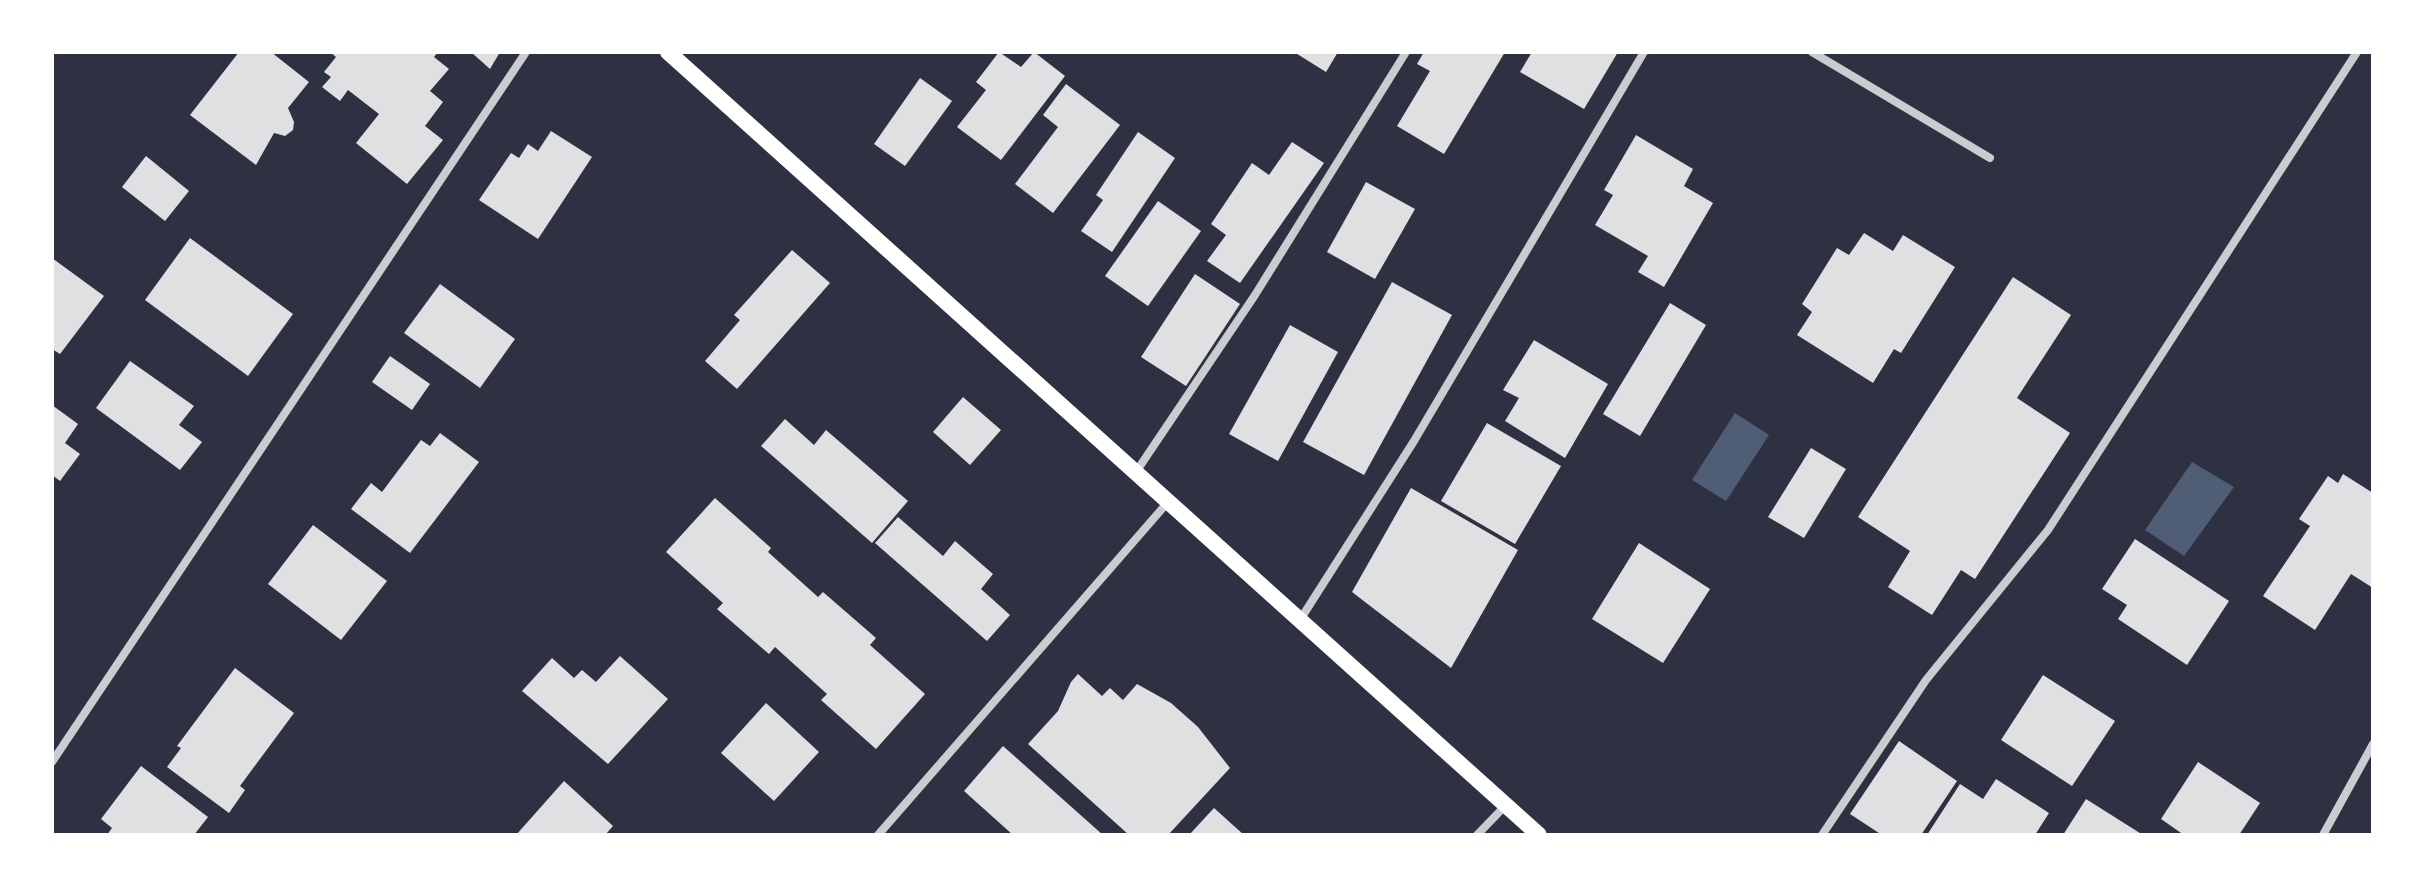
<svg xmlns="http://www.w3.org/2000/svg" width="2425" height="887" font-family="Manrope,sans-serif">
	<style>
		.water { fill: #4f5d75 }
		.building { fill: #e0e0e3 }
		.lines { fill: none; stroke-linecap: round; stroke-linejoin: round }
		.minor { stroke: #caccd0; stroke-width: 8 }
		.secondary { stroke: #fff; stroke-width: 16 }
	</style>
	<rect width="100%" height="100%" fill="#2d3142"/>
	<g class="water">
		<path d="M 1735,413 L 1769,435 L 1726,501 L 1692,480 Z"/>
		<path d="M 2192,462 L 2234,487 L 2184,556 L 2145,530 Z"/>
	</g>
	<g class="building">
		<path d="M 239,52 L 271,52 L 309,82 L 288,108 L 294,122 L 293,130 L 285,136 L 274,133 L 256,165 L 190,115 Z"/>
		<path d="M 330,52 L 438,52 L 434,57 L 449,69 L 430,91 L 443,102 L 425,126 L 443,140 L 407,184 L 356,143 L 379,114 L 348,90 L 340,101 L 322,87 L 331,77 L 324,72 L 336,57 Z"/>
		<path d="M 471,52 L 500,52 L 490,69 Z"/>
		<path d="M 999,52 L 1021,67 L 1034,52 L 1065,76 L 1001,160 L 957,127 L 986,90 L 976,82 Z"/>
		<path d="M 1294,52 L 1338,52 L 1326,72 Z"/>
		<path d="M 1424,52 L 1505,52 L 1444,154 L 1397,126 L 1430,71 L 1417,64 Z"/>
		<path d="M 1532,52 L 1618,52 L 1584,109 L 1520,72 Z"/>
		<path d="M 920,78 L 952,101 L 905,166 L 874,144 Z"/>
		<path d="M 1066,84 L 1120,125 L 1053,213 L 1015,184 L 1058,127 L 1043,115 Z"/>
		<path d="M 551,131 L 592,157 L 538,239 L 479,200 L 511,153 L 519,158 L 528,144 L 538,151 Z"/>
		<path d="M 1138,132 L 1175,158 L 1112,252 L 1081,231 L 1103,200 L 1096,195 Z"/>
		<path d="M 1636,135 L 1693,169 L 1684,186 L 1713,203 L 1664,287 L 1638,272 L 1648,256 L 1595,225 L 1613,195 L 1604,190 Z"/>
		<path d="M 1292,142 L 1324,163 L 1240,283 L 1207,261 L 1226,235 L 1211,224 L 1252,163 L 1269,175 Z"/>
		<path d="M 146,156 L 189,191 L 165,221 L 122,187 Z"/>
		<path d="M 1366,182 L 1415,209 L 1375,279 L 1327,252 Z"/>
		<path d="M 1158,201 L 1201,231 L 1148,306 L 1105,276 Z"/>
		<path d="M 1864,233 L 1893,251 L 1903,235 L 1955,267 L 1901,353 L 1894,349 L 1873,383 L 1797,335 L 1812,312 L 1802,304 L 1837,248 L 1849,255 Z"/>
		<path d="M 190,238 L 293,314 L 248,376 L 145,300 Z"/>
		<path d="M 792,250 L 830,283 L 737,389 L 705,361 L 740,320 L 734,315 Z"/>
		<path d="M 52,258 L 104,296 L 60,354 L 52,349 Z"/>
		<path d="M 1195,274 L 1240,304 L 1186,386 L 1141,357 Z"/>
		<path d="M 2013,277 L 2071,315 L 2017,398 L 2070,433 L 1975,579 L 1961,570 L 1932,615 L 1888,587 L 1910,551 L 1858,517 Z"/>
		<path d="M 1392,282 L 1452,315 L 1364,475 L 1303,442 Z"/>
		<path d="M 440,284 L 515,339 L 480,388 L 404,333 Z"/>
		<path d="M 1670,303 L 1706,325 L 1640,436 L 1603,414 Z"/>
		<path d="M 1290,325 L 1338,352 L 1278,461 L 1229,434 Z"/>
		<path d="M 1534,340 L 1608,384 L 1565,458 L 1505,421 L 1519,398 L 1503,390 Z"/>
		<path d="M 390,356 L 430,384 L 412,410 L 372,382 Z"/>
		<path d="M 130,361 L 194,406 L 179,425 L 202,442 L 180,470 L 96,408 Z"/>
		<path d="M 963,397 L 1001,430 L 970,465 L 933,432 Z"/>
		<path d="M 52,405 L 78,424 L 65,443 L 80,454 L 60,481 L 52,475 Z"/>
		<path d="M 785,419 L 814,445 L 826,430 L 908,501 L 872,543 L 761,446 Z"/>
		<path d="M 1487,423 L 1561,466 L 1515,544 L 1441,501 Z"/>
		<path d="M 440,433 L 479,462 L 410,553 L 351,509 L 371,483 L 382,492 L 421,440 L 430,446 Z"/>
		<path d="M 1811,448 L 1846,469 L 1804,538 L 1768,517 Z"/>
		<path d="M 2343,474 L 2373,493 L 2373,588 L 2351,574 L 2315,630 L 2263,596 L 2310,526 L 2299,519 L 2328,476 L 2338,483 Z"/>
		<path d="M 1411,488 L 1518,550 L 1451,668 L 1352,592 Z"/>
		<path d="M 715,498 L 771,548 L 768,552 L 818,597 L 823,592 L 876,638 L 870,645 L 925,694 L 876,749 L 821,700 L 827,694 L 775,647 L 769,654 L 717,609 L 723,603 L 666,552 Z"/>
		<path d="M 898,517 L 943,556 L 955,541 L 993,574 L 981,589 L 1010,615 L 987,641 L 875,543 Z"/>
		<path d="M 313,525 L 387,581 L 341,640 L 268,584 Z"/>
		<path d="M 2135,539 L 2229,601 L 2187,665 L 2118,619 L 2127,605 L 2102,589 Z"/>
		<path d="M 1639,543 L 1710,589 L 1663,663 L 1592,619 Z"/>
		<path d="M 620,656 L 668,699 L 608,764 L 522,691 L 552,658 L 574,678 L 582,670 L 596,682 Z"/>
		<path d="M 235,668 L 294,713 L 240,786 L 245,790 L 229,813 L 167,767 L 181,748 L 177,746 Z"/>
		<path d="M 1078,674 L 1102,696 L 1110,688 L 1123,700 L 1137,684 L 1171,703 L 1198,727 L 1230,768 L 1168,835 L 1129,835 L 1028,744 L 1058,711 L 1071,682 Z"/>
		<path d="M 2043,675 L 2115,721 L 2072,786 L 2001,740 Z"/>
		<path d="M 766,703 L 819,752 L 774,801 L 721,753 Z"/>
		<path d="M 1899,741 L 1957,781 L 1921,835 L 1882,835 L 1850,814 Z"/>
		<path d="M 1003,746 L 1103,835 L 1013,835 L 964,791 Z"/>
		<path d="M 2198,762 L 2260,803 L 2239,835 L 2184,835 L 2161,819 Z"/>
		<path d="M 141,766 L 208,817 L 194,835 L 107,835 L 112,828 L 101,819 Z"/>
		<path d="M 1996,779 L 2049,813 L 2035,835 L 1927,835 L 1960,784 L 1983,799 Z"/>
		<path d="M 564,781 L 613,826 L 605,835 L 516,835 Z"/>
		<path d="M 2086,799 L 2143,835 L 2063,835 Z"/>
		<path d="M 1214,808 L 1244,835 L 1189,835 Z"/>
	</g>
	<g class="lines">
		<g class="minor">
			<path d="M 1812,52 L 1990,158"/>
			<path d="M 1136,472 L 1255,295 L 1406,52"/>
			<path d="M 1300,620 L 1414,441 L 1644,52"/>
			<path d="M 52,762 L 526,52"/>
			<path d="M 878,835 L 1168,502"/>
			<path d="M 1477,835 L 1506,805"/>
			<path d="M 1822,835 L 1926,680 L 2048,530 L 2357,52"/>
			<path d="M 2323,835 L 2373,744"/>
		</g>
		<path class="secondary" d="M 668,52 L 1539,835"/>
	</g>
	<rect width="2425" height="887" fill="none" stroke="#ffffff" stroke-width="108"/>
</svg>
